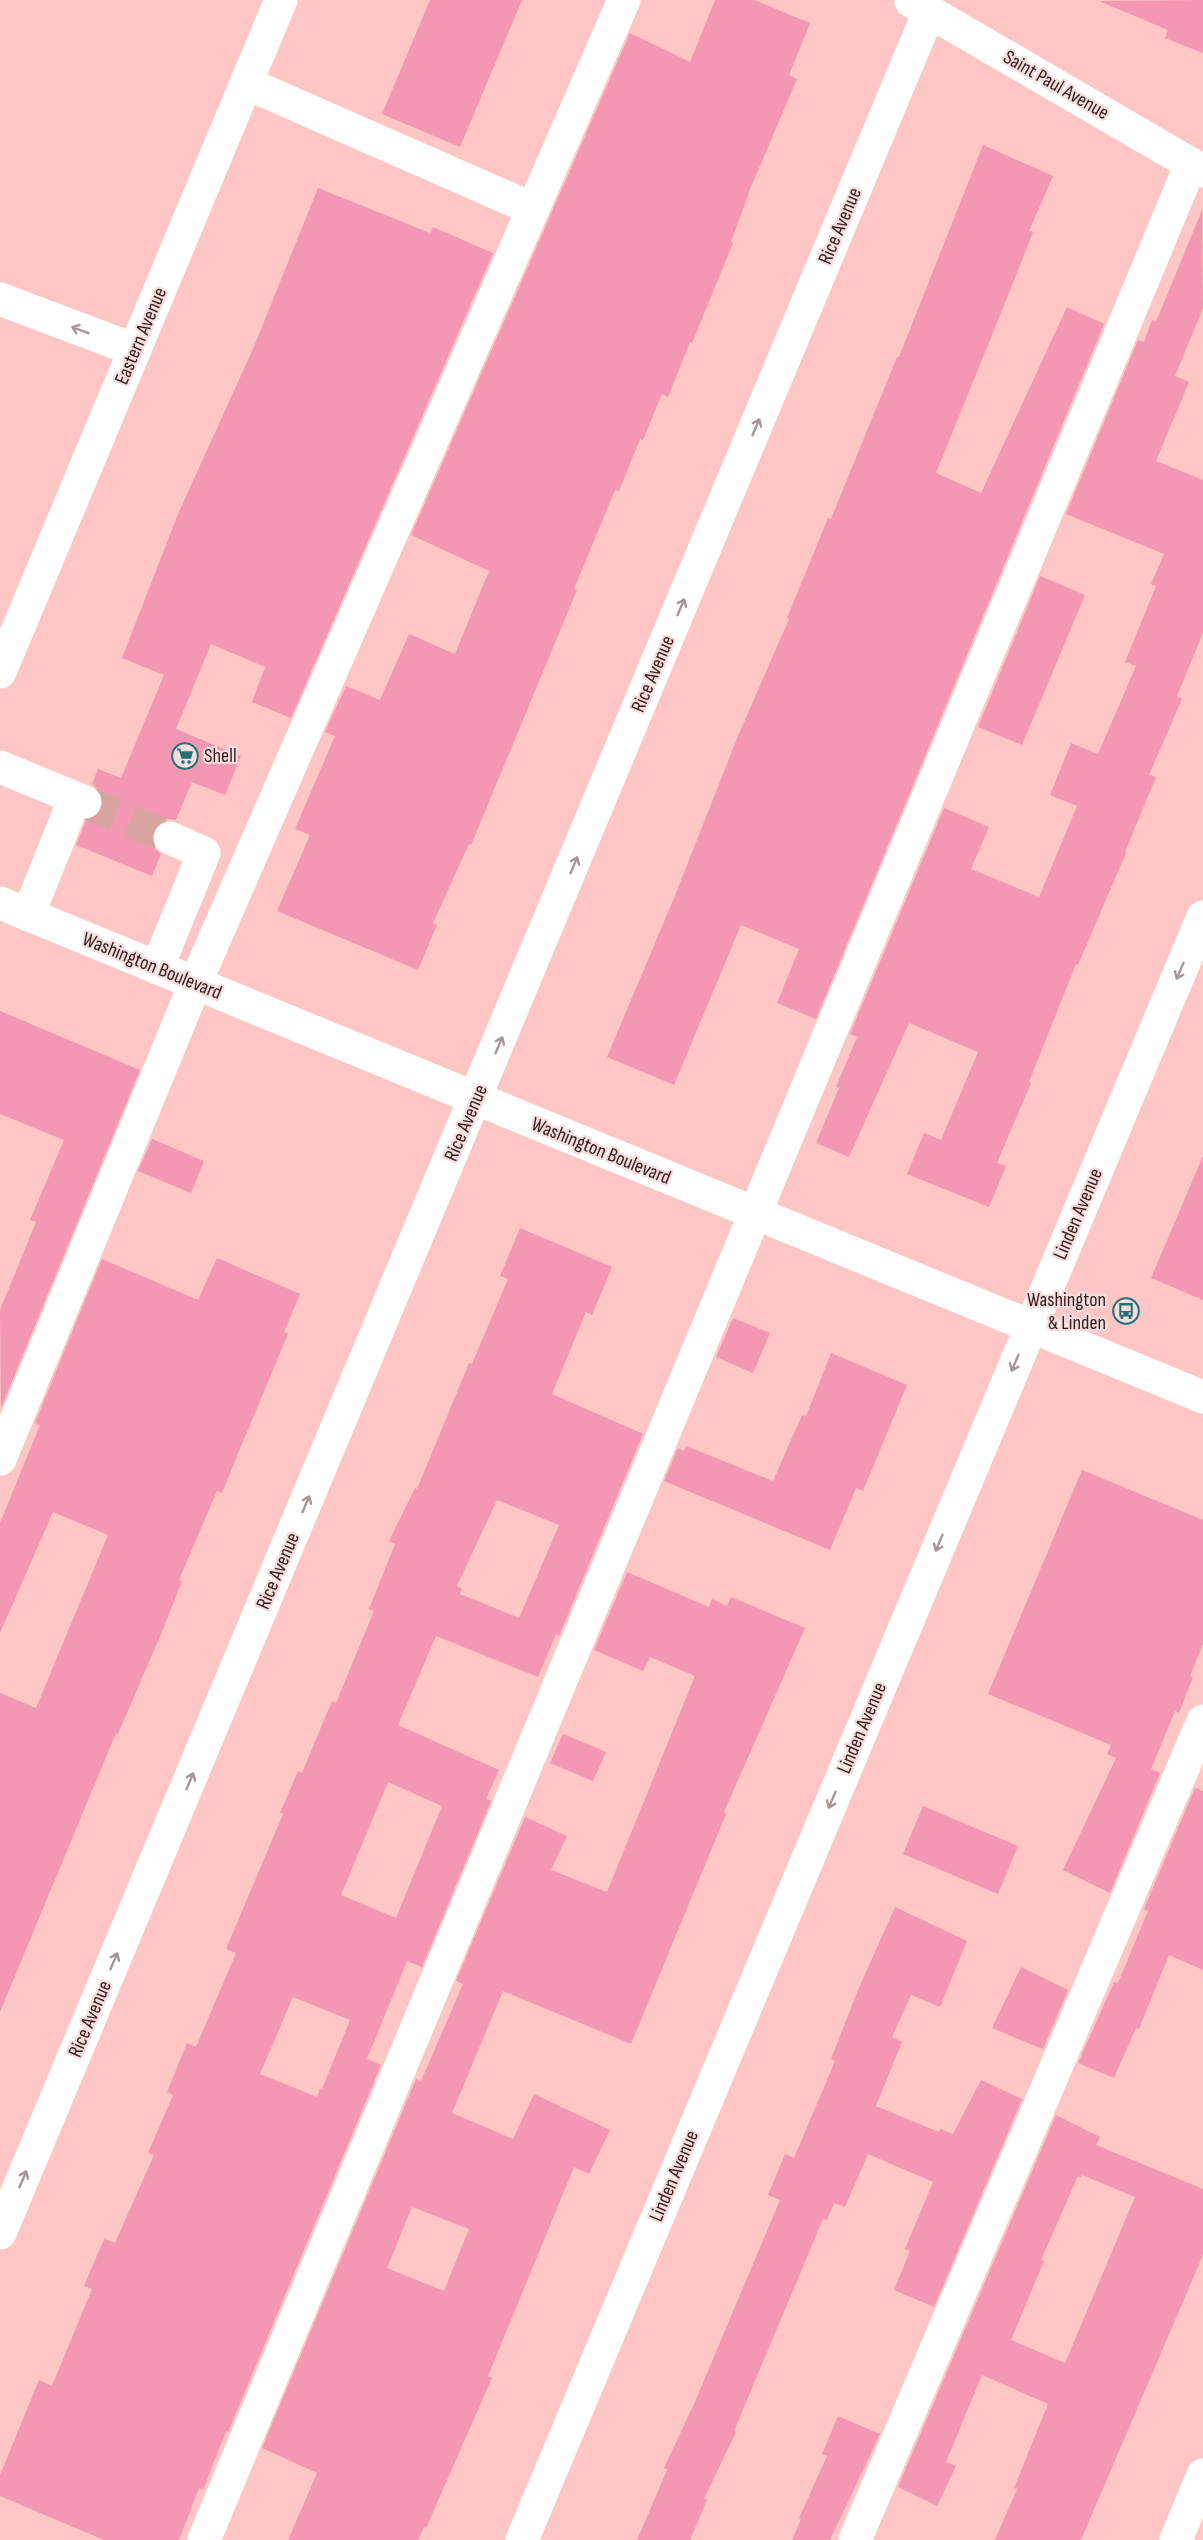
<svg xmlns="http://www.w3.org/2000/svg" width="1203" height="2540" font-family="'Sofia Sans Condensed',sans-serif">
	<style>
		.building { fill: #f397b2; fill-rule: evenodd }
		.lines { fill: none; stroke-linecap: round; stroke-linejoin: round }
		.minor-tunnel { stroke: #d7a4a2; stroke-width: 33; stroke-dasharray: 33 16; stroke-linecap: butt }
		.minor { stroke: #fff; stroke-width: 33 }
		.oneway { stroke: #a69797 }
		.labels { text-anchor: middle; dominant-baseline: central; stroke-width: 4.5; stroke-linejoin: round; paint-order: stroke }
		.street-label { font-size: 20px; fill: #3a1818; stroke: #f2dede }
		.poi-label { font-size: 20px; fill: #3a1818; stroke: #f2dede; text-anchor: start }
	</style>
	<rect width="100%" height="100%" fill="#fec7c5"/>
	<g class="building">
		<path d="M 430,0 L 522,0 L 460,147 L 382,114 Z"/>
		<path d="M 715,0 L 754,0 L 810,23 L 789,75 L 797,79 L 751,187 L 731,242 L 733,243 L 692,343 L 690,342 L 668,397 L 662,394 L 643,440 L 640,439 L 619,491 L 615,490 L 574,589 L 577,590 L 471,845 L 469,844 L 433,923 L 437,925 L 418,970 L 277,911 L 310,835 L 295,829 L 335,736 L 325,732 L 346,686 L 380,700 L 409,634 L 455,654 L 489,571 L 411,535 L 630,33 L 690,62 Z"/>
		<path d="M 1203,0 L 1203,53 L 1165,38 L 1168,30 L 1099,1 Z"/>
		<path d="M 983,145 L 1053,176 L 1029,231 L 1033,232 L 1009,293 L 936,473 L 981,493 L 1067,307 L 1104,324 L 816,1019 L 777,1003 L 799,949 L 741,925 L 674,1085 L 607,1057 L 674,898 L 738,736 L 789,619 L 787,618 L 828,518 L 831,519 L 897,357 L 899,357 Z"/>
		<path d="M 318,188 L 430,233 L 433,227 L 493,253 L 291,718 L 252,702 L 265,667 L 211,644 L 176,729 L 241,756 L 225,795 L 192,782 L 176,820 L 167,819 L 159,823 L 153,830 L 152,841 L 155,849 L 161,854 L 152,876 L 76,845 L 86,820 L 96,817 L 102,809 L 104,800 L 100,791 L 92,784 L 98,769 L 121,778 L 164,675 L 122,658 L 178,514 L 253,349 Z"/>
		<path d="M 1202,210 L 1203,308 L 1175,376 L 1189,382 L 1156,461 L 1203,480 L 1203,633 L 1177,696 L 1182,699 L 1149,775 L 1156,777 L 1125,852 L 1126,853 L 1078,965 L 1076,964 L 1029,1082 L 1031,1083 L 997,1163 L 1006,1166 L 989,1207 L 907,1174 L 924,1133 L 941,1140 L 978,1052 L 909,1023 L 849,1157 L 816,1143 L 839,1088 L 836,1087 L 857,1037 L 850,1034 L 944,808 L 989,827 L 971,869 L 1039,897 L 1077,806 L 1050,795 L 1071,743 L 1098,754 L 1136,666 L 1125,662 L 1156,586 L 1151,584 L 1164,554 L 1066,514 L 1138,340 L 1144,342 L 1152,320 L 1156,322 Z"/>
		<path d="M 1040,576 L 1085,595 L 1022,745 L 978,727 Z"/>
		<path d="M 0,1011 L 140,1070 L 1,1408 L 0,1310 L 36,1222 L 30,1220 L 64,1140 L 0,1114 Z"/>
		<path d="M 152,1139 L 204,1161 L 191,1193 L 138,1171 Z"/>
		<path d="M 1203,1156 L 1203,1300 L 1151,1278 Z"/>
		<path d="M 520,1228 L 612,1267 L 592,1315 L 586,1312 L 552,1394 L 643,1434 L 559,1636 L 556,1634 L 538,1677 L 436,1636 L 398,1725 L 499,1770 L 486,1799 L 491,1801 L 422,1967 L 407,1961 L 367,2059 L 381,2065 L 228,2432 L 226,2431 L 203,2490 L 199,2488 L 179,2540 L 104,2540 L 0,2496 L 0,2475 L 39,2380 L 52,2386 L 92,2289 L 84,2286 L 104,2239 L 115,2243 L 154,2155 L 148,2153 L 173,2095 L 167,2092 L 187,2043 L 196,2047 L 236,1953 L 226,1949 L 283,1814 L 280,1813 L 298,1771 L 302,1773 L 332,1701 L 336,1703 L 374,1611 L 369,1609 L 395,1544 L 389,1541 L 415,1488 L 417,1489 L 469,1363 L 472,1364 L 508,1279 L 500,1276 ZM 497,1500 L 559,1525 L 519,1618 L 460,1594 L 462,1589 L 457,1586 ZM 388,1782 L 442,1806 L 396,1918 L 341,1895 ZM 293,1997 L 350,2020 L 322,2089 L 320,2088 L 317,2097 L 260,2074 Z"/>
		<path d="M 217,1258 L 300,1294 L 284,1332 L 288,1334 L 232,1468 L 222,1493 L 217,1491 L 179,1580 L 182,1581 L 164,1627 L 118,1734 L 116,1733 L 0,2012 L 0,1693 L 36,1708 L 108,1535 L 53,1512 L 0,1633 L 0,1523 L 40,1425 L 35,1423 L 102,1259 L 198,1300 Z"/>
		<path d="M 733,1318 L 770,1333 L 753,1373 L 716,1357 Z"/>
		<path d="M 831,1353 L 907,1385 L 863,1491 L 856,1488 L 830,1550 L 664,1481 L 678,1448 L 684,1451 L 686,1446 L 773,1481 L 802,1415 L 806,1416 Z"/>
		<path d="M 1082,1470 L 1203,1520 L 1203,1644 L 1190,1676 L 1193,1677 L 1179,1713 L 1175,1711 L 1151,1769 L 1160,1773 L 1110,1893 L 1063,1870 L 1116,1758 L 1107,1754 L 1111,1745 L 988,1694 Z"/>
		<path d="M 627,1572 L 709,1607 L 712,1599 L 727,1606 L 731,1597 L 805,1628 L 724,1812 L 726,1814 L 631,2044 L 503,1991 L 452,2113 L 513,2139 L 534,2094 L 610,2130 L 589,2174 L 574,2167 L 488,2376 L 492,2378 L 426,2528 L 424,2527 L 418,2540 L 288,2540 L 317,2473 L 262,2448 L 416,2079 L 421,2081 L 463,1984 L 456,1981 L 525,1817 L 567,1836 L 551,1870 L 607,1892 L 695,1676 L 650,1657 L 643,1671 L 594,1650 ZM 412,2207 L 469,2229 L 444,2291 L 387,2268 Z"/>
		<path d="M 563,1734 L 606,1752 L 593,1781 L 550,1763 Z"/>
		<path d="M 1195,1788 L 1203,1791 L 1203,1970 L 1169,1955 L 1139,2029 L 1136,2028 L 1114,2078 L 1078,2063 L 1114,1982 L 1118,1983 L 1148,1911 L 1144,1909 Z"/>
		<path d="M 923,1806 L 1018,1846 L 998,1894 L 903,1854 Z"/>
		<path d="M 895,1907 L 967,1941 L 940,2007 L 911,1995 L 892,2037 L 902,2042 L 876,2106 L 939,2132 L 940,2129 L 953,2134 L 981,2080 L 1022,2099 L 934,2307 L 894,2290 L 910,2251 L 905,2249 L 933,2182 L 868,2154 L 845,2207 L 834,2203 L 827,2220 L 823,2219 L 734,2431 L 736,2432 L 704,2499 L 707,2500 L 690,2540 L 637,2540 L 667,2470 L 664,2468 L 694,2404 L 780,2200 L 768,2195 L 785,2154 L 794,2158 L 835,2061 L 831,2059 L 858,1990 Z"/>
		<path d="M 1021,1967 L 1068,1990 L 1043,2049 L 992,2028 Z"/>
		<path d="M 1056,2115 L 1100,2137 L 1096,2145 L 1203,2189 L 1203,2255 L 1081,2540 L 995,2540 L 1017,2489 L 1014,2488 L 1048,2404 L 982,2375 L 946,2462 L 956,2466 L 937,2506 L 898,2487 ZM 1082,2175 L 1135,2197 L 1065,2363 L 1011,2340 L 1044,2261 L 1041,2260 L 1078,2176 L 1081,2178 Z"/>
		<path d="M 838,2416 L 880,2434 L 830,2540 L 792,2540 L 801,2519 L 799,2518 L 827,2456 L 822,2454 Z"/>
	</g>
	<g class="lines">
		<path class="minor-tunnel" d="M 85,802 L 170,838"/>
		<g class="minor">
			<path d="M 911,1 L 1203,171"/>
			<path d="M 246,83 L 533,209"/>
			<path d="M 0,299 L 135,350"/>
			<path d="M 0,672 L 281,0"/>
			<path d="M 0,767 L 85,802"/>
			<path d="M 0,903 L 1203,1397"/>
			<path d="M 28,915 L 75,798"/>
			<path d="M 157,968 L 204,853 L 170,838"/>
			<path d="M 0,1459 L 195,984 L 624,0"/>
			<path d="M 0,2233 L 929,12"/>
			<path d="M 204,2540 L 1191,164"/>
			<path d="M 522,2540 L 1203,917"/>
			<path d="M 855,2540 L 1203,1721"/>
			<path d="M 1176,2540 L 1203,2475"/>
		</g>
	</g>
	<defs><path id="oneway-shaft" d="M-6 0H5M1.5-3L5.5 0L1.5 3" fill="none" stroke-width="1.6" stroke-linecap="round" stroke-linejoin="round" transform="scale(1.5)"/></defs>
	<g class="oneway">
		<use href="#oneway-shaft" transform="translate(80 330) rotate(-159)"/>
		<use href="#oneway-shaft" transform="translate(756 427) rotate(-67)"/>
		<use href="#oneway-shaft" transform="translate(681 607) rotate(-67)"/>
		<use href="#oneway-shaft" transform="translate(574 865) rotate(-67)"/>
		<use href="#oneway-shaft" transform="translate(1180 971) rotate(113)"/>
		<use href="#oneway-shaft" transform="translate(499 1045) rotate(-67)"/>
		<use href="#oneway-shaft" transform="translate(1015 1363) rotate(113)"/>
		<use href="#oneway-shaft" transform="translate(306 1504) rotate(-67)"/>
		<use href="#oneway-shaft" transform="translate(939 1543) rotate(113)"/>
		<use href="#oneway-shaft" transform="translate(190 1781) rotate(-67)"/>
		<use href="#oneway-shaft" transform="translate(832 1800) rotate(113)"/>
		<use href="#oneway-shaft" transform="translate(114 1961) rotate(-67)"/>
		<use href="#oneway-shaft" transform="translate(23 2179) rotate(-67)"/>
	</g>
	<defs>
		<g id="supermarket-ring" transform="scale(1.35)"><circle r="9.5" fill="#f2dede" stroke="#257075" stroke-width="1.5"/><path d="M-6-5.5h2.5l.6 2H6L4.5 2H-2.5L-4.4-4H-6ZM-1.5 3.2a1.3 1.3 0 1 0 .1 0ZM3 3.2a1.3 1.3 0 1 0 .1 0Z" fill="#257075"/></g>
		<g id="bus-ring" transform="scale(1.35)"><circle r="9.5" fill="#f2dede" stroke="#257075" stroke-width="1.5"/><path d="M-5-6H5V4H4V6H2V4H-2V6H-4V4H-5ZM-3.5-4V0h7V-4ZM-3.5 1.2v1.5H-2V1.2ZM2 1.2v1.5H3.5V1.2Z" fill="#257075"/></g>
	</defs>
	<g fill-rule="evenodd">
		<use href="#supermarket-ring" x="185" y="756"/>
		<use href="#bus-ring" x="1126" y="1311"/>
	</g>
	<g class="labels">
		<g class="street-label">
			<text transform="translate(1056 85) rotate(30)">Saint Paul Avenue</text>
			<text transform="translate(840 226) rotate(-67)">Rice Avenue</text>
			<text transform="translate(141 336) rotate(-67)">Eastern Avenue</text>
			<text transform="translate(653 674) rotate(-67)">Rice Avenue</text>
			<text transform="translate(152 966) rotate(22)">Washington Boulevard</text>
			<text transform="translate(466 1123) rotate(-67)">Rice Avenue</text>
			<text transform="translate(601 1151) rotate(22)">Washington Boulevard</text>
			<text transform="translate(1078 1214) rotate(-67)">Linden Avenue</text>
			<text transform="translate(278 1571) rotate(-67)">Rice Avenue</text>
			<text transform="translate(862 1728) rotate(-67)">Linden Avenue</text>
			<text transform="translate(90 2019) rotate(-67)">Rice Avenue</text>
			<text transform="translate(674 2176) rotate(-67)">Linden Avenue</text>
		</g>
		<g class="poi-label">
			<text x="204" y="756">Shell</text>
			<text x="1106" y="1300" text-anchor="end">Washington<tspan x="1106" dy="23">&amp; Linden</tspan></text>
		</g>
	</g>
</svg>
